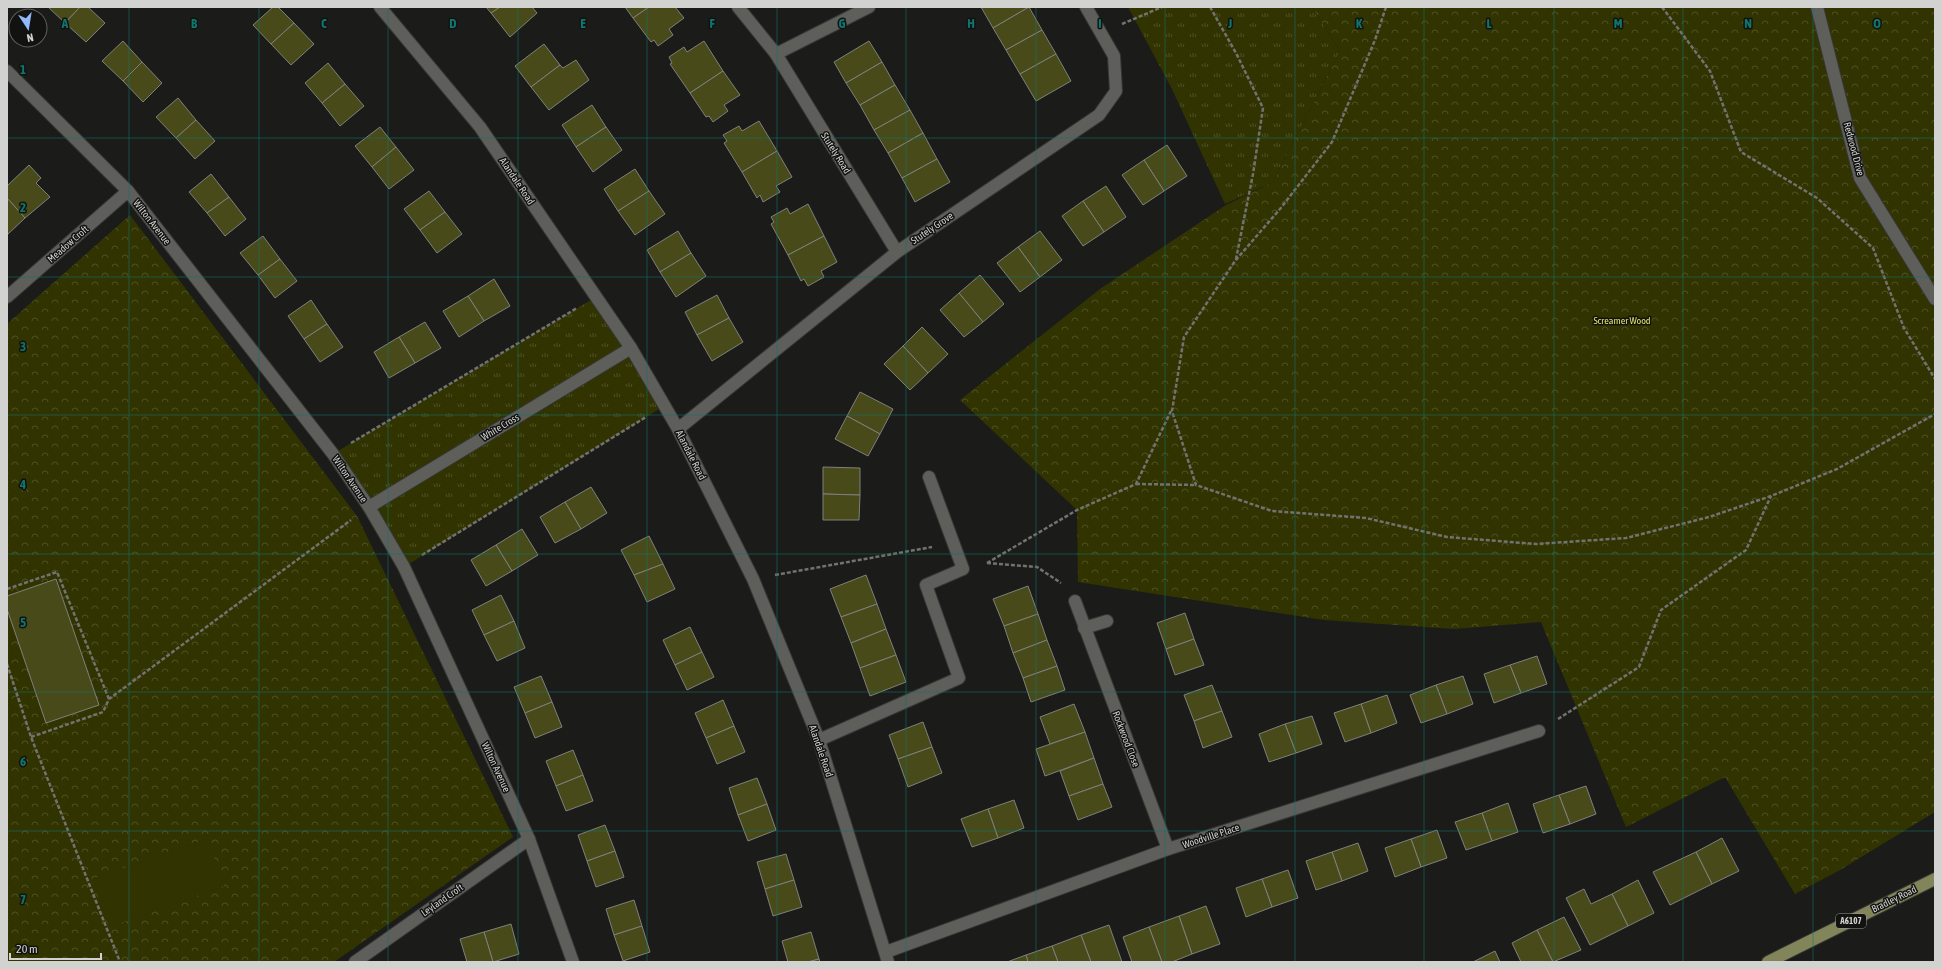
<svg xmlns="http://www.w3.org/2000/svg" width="1942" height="969" font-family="'Asap Condensed',sans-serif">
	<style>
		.grass { fill: url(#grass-tufts) }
		.forest { fill: url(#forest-crowns) }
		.pitch { fill: #313301 }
		.building { fill: #484b19; stroke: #7f807d }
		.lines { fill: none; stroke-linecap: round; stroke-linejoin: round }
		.lane-casing { stroke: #373736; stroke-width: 14 }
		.street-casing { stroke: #373736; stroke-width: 14 }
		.primary-casing { stroke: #373736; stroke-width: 14 }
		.path { stroke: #727370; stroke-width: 2.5; stroke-dasharray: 4 2; stroke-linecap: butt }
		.lane { stroke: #5e5e5b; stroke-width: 12 }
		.street { stroke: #5e5e5b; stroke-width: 12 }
		.primary { stroke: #82845a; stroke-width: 12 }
		.grid { fill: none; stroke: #0f766e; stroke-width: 1; stroke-opacity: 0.55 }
		.labels { text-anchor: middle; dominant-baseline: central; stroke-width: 3; stroke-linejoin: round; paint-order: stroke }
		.shield { fill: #121310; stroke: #989996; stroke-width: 1 }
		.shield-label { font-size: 9px; font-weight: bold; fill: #d2d2d0 }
		.street-label { font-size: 10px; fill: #d2d2d0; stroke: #121310 }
		.park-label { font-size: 10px; fill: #dee569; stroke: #121310 }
		.grid-label { font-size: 13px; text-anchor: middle; font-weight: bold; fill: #0f766e; stroke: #121310; stroke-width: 3; stroke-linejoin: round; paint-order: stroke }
	</style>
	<defs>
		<pattern id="grass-tufts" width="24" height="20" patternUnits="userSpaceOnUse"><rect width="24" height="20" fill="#313301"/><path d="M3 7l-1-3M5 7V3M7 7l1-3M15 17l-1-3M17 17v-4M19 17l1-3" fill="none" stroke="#4e5025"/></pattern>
		<pattern id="forest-crowns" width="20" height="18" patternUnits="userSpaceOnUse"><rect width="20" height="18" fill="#313301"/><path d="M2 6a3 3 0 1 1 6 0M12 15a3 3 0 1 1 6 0" fill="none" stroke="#4e5025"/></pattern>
	</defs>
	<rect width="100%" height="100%" fill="#1b1c19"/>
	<g class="grass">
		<path d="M 1128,7 L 1312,7 L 1340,51 L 1273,182 L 1225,204 L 1172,89 Z"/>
		<path d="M 596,297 L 664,406 L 404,567 L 333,454 Z"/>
	</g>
	<g class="forest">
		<path d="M 1312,7 L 1935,7 L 1935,812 L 1840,870 L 1795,894 L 1725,777 L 1626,827 L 1541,622 L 1454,629 L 1324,620 L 1078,582 L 1077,510 L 960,400 L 1100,289 L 1226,205 L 1273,182 L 1340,51 Z"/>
		<path d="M 130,215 L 357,516 L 513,837 L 334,962 L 7,962 L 7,324 Z"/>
	</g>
	<path class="pitch" d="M 207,839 L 224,886 L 109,927 L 92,879 Z"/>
	<g class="building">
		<path d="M 48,7 L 80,7 L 65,23 Z"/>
		<path d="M 80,7 L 88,7 L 105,23 L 86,42 L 65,23 Z"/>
		<path d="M 273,7 L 278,7 L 294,23 L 271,44 L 253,25 Z"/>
		<path d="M 486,7 L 500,7 L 491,13 Z"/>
		<path d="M 500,7 L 532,7 L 537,13 L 510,37 L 491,13 Z"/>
		<path d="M 625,7 L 649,7 L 633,18 Z"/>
		<path d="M 649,7 L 675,7 L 684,18 L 669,29 L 673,35 L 658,46 L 654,40 L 651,42 L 633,18 Z"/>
		<path d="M 981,7 L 1029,7 L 993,28 Z"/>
		<path d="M 1029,7 L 1042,30 L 1006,50 L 993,28 Z"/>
		<path d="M 294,23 L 314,44 L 291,65 L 271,44 Z"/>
		<path d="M 1042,30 L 1056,54 L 1020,74 L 1006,50 Z"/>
		<path d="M 123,41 L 142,62 L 123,81 L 102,61 Z"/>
		<path d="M 704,41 L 723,71 L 690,93 L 670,64 L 672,63 L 669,57 L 684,47 L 687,52 Z"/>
		<path d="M 869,41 L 882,62 L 846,83 L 834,62 Z"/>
		<path d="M 544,44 L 560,65 L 531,87 L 515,66 Z"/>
		<path d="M 1056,54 L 1071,81 L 1036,101 L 1020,74 Z"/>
		<path d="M 576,60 L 589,80 L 549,110 L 531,87 L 560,65 L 563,68 Z"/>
		<path d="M 142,62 L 162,83 L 143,102 L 123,81 Z"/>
		<path d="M 882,62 L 895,85 L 860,105 L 846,83 Z"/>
		<path d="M 328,63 L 345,84 L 322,103 L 305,83 Z"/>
		<path d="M 723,71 L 740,95 L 724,105 L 728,111 L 713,122 L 709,116 L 706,117 L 690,93 Z"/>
		<path d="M 345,84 L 364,106 L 340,126 L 322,103 Z"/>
		<path d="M 895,85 L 910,110 L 874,130 L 860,105 Z"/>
		<path d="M 178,98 L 196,120 L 176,138 L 156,117 Z"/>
		<path d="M 592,105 L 606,127 L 576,147 L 562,125 Z"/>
		<path d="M 910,110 L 923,133 L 888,153 L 874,130 Z"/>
		<path d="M 196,120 L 215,141 L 195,159 L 176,138 Z"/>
		<path d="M 759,121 L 777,151 L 742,172 L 724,143 L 727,141 L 723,135 L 739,126 L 742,131 Z"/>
		<path d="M 380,127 L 396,147 L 372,167 L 355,146 Z"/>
		<path d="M 606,127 L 622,150 L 593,172 L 576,147 Z"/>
		<path d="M 923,133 L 937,159 L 902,178 L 888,153 Z"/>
		<path d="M 1167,145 L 1187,176 L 1164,191 L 1144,160 Z"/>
		<path d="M 396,147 L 414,170 L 389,189 L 372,167 Z"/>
		<path d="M 777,151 L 792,177 L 776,186 L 780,192 L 763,202 L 760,195 L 757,198 L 742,172 Z"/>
		<path d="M 937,159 L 950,182 L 915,202 L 902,178 Z"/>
		<path d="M 1144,160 L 1164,191 L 1143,205 L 1122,175 Z"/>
		<path d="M 29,165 L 41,178 L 36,183 L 50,197 L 25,218 L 7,198 L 7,186 Z"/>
		<path d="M 635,169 L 649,191 L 618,211 L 604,189 Z"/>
		<path d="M 211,174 L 229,197 L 207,213 L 189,192 Z"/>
		<path d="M 1106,186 L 1126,217 L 1104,232 L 1083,201 Z"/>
		<path d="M 429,191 L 445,212 L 420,230 L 404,209 Z"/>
		<path d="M 649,191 L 665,214 L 635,235 L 618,211 Z"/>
		<path d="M 229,197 L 246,219 L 225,236 L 207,213 Z"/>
		<path d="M 7,198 L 25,218 L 7,235 Z"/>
		<path d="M 1083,201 L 1104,232 L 1083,246 L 1062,216 Z"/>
		<path d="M 808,204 L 824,236 L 788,255 L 771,224 L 774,222 L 771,217 L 787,208 L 790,214 Z"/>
		<path d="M 445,212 L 462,234 L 437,253 L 420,230 Z"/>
		<path d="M 678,231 L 691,253 L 660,272 L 647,250 Z"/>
		<path d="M 1040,231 L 1062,260 L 1040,277 L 1018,247 Z"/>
		<path d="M 263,236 L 280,259 L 258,275 L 240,253 Z"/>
		<path d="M 824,236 L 837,262 L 821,271 L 824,277 L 808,286 L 804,279 L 801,281 L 788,255 Z"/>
		<path d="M 1018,247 L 1040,277 L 1020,292 L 997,263 Z"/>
		<path d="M 691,253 L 706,276 L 676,297 L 660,272 Z"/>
		<path d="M 280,259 L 297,281 L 275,298 L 258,275 Z"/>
		<path d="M 980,275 L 1004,304 L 983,322 L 959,293 Z"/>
		<path d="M 494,279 L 510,306 L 484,321 L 468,296 Z"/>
		<path d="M 959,293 L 983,322 L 964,337 L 940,310 Z"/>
		<path d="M 717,295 L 729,318 L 697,335 L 685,312 Z"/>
		<path d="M 468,296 L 484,321 L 459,337 L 443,311 Z"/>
		<path d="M 311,300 L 327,324 L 304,339 L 288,316 Z"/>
		<path d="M 729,318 L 743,342 L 712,361 L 697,335 Z"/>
		<path d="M 425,322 L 441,348 L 415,363 L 399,337 Z"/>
		<path d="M 327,324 L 343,347 L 320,362 L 304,339 Z"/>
		<path d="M 922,327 L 948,354 L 928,373 L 903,346 Z"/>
		<path d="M 399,337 L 415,363 L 389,378 L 374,352 Z"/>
		<path d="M 903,346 L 928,373 L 910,390 L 884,364 Z"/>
		<path d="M 860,392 L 893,409 L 880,434 L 847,416 Z"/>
		<path d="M 847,416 L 880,434 L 868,456 L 835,439 Z"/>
		<path d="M 823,467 L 860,468 L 860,495 L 823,494 Z"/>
		<path d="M 591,487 L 607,513 L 581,529 L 565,502 Z"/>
		<path d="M 823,494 L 860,495 L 859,520 L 823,520 Z"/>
		<path d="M 565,502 L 581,529 L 555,543 L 540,517 Z"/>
		<path d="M 522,529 L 538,555 L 512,571 L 496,545 Z"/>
		<path d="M 649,536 L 663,564 L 634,575 L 621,550 Z"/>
		<path d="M 496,545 L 512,571 L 486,586 L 471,560 Z"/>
		<path d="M 663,564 L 675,589 L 647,602 L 634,575 Z"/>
		<path d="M 866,575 L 877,604 L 841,617 L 830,589 Z"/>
		<path d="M 56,579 L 99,705 L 46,723 L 7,609 L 7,596 Z"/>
		<path d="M 1028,586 L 1038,614 L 1004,626 L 993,599 Z"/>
		<path d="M 501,595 L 514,621 L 484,635 L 472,610 Z"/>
		<path d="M 877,604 L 886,629 L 851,643 L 841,617 Z"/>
		<path d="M 1185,613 L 1194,639 L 1166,649 L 1157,623 Z"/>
		<path d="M 1038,614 L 1047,640 L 1013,653 L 1004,626 Z"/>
		<path d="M 514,621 L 525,648 L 497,661 L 484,635 Z"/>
		<path d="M 690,627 L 702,652 L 675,665 L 663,640 Z"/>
		<path d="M 886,629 L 896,655 L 860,668 L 851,643 Z"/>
		<path d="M 1194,639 L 1204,665 L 1175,675 L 1166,649 Z"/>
		<path d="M 1047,640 L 1057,666 L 1023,678 L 1013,653 Z"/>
		<path d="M 702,652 L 714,677 L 687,690 L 675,665 Z"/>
		<path d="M 896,655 L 906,682 L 870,696 L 860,668 Z"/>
		<path d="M 1537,656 L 1547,684 L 1521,693 L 1510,665 Z"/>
		<path d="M 1510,665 L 1521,693 L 1494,703 L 1484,674 Z"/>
		<path d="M 1057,666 L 1065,690 L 1031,702 L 1023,678 Z"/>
		<path d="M 541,676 L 552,702 L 525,713 L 514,687 Z"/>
		<path d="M 1463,676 L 1473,704 L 1447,714 L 1436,685 Z"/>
		<path d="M 1212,685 L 1222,711 L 1194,721 L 1184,695 Z"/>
		<path d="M 1436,685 L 1447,714 L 1421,723 L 1410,695 Z"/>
		<path d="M 1387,695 L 1397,723 L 1371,733 L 1361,704 Z"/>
		<path d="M 723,700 L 734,726 L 706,738 L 695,713 Z"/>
		<path d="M 552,702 L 562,727 L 535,738 L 525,713 Z"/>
		<path d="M 1074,704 L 1085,732 L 1050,744 L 1040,717 Z"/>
		<path d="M 1361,704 L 1371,733 L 1345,742 L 1334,713 Z"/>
		<path d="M 1222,711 L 1232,737 L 1203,748 L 1194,721 Z"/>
		<path d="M 1312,716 L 1322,744 L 1296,753 L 1285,724 Z"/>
		<path d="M 923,722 L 932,747 L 898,759 L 889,735 Z"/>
		<path d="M 1285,724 L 1296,753 L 1269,762 L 1259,734 Z"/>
		<path d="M 734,726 L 745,752 L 717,764 L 706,738 Z"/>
		<path d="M 1085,732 L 1094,758 L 1045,776 L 1036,749 Z"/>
		<path d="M 932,747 L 942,773 L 908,787 L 898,759 Z"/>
		<path d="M 573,750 L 583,775 L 556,786 L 546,761 Z"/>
		<path d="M 1094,758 L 1103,784 L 1069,796 L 1060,771 Z"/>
		<path d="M 583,775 L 593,801 L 566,811 L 556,786 Z"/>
		<path d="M 757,778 L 767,804 L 738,815 L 729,788 Z"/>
		<path d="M 1103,784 L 1112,807 L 1078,820 L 1069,796 Z"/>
		<path d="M 1586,786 L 1596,814 L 1570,824 L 1559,795 Z"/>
		<path d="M 1559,795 L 1570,824 L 1543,833 L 1533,804 Z"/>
		<path d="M 1014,800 L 1024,828 L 998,838 L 988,809 Z"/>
		<path d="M 1508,803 L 1518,832 L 1492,841 L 1482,813 Z"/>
		<path d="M 767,804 L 776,830 L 748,841 L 738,815 Z"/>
		<path d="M 988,809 L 998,838 L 972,847 L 961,819 Z"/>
		<path d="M 1482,813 L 1492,841 L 1466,850 L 1455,822 Z"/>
		<path d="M 605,825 L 615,851 L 587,861 L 578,835 Z"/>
		<path d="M 1437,830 L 1447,858 L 1421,867 L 1411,839 Z"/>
		<path d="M 1722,838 L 1739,871 L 1712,884 L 1696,852 Z"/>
		<path d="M 1411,839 L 1421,867 L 1395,877 L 1385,848 Z"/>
		<path d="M 1358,843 L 1368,871 L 1342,881 L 1332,852 Z"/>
		<path d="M 615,851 L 624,877 L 596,887 L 587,861 Z"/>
		<path d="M 1332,852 L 1342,881 L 1316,890 L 1306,861 Z"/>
		<path d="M 1696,852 L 1712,884 L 1670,905 L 1653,872 Z"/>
		<path d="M 786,854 L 794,880 L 765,889 L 757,862 Z"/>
		<path d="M 1288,870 L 1298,898 L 1272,907 L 1262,879 Z"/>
		<path d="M 1262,879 L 1272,907 L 1246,917 L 1236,888 Z"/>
		<path d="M 794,880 L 802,907 L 773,916 L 765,889 Z"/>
		<path d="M 1638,880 L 1654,913 L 1628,926 L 1612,894 Z"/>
		<path d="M 1584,889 L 1591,904 L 1612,894 L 1628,926 L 1590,945 L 1566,898 Z"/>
		<path d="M 634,900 L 642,926 L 614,935 L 606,909 Z"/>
		<path d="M 1206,906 L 1220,944 L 1192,954 L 1179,916 Z"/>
		<path d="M 1179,916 L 1192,954 L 1172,962 L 1162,962 L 1149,927 Z"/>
		<path d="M 1564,917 L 1581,950 L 1553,962 L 1537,930 Z"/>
		<path d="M 511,924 L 519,954 L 493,962 L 484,932 Z"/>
		<path d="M 1109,925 L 1122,962 L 1091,962 L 1081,935 Z"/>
		<path d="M 642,926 L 650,952 L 623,961 L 614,935 Z"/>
		<path d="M 1149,927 L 1162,962 L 1132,962 L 1123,937 Z"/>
		<path d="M 1537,930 L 1553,962 L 1521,962 L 1512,943 Z"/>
		<path d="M 484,932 L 493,962 L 467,962 L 460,939 Z"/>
		<path d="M 811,932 L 819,959 L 808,962 L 788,962 L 782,941 Z"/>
		<path d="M 1081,935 L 1091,962 L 1058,962 L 1052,946 Z"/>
		<path d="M 1052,946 L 1058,962 L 1028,962 L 1026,955 Z"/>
		<path d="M 1495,951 L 1500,962 L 1473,962 Z"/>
		<path d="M 1026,955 L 1028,962 L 1007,962 Z"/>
		<path d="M 819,959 L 820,962 L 808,962 Z"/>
	</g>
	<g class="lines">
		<g class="lane-casing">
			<path id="lane" d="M 819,740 L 959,678 L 926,585 L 963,569 L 929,477"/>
		</g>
		<g class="street-casing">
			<g id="street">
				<path d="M 380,7 L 480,127 L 631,348 L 678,429 L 753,579 L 819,740 L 888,962"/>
				<path d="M 738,7 L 776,54 L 869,7"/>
				<path d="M 1817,7 L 1860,178 L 1935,299"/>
				<path d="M 776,54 L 897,252"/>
				<path d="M 7,71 L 128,191 L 333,454 L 369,507 L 404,567 L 529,839 L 573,962"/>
				<path d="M 7,297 L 128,191"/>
				<path d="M 678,429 L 897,252 L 1099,115 L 1116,91 L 1114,56 L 1086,7"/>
				<path d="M 369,507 L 631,348"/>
				<path d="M 1075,601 L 1168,849"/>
				<path d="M 1084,628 L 1107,621"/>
				<path d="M 886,952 L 1168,849 L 1539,731"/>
				<path d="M 355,962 L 529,839"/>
			</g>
		</g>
		<g class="primary-casing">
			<path id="primary" d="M 1768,962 L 1935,879"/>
		</g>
		<g class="path">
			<path d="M 1210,7 L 1236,53 L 1263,108 L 1253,174 L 1236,259"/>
			<path d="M 1386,7 L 1375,40 L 1332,142 L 1280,209 L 1235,261 L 1184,337 L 1172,411 L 1196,485 L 1272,511 L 1366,518 L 1447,537 L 1536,544 L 1626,538 L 1709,517 L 1771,496 L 1837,469 L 1935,414"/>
			<path d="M 1662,7 L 1710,71 L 1741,152 L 1817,198 L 1873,248 L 1904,328 L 1935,379"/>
			<path d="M 1122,24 L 1162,7"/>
			<path d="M 351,443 L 577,308"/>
			<path d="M 1136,484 L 1196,485"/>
			<path d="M 422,555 L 646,417"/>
			<path d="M 987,563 L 1077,510 L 1136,484 L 1171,411"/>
			<path d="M 987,563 L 1037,567 L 1061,583"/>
			<path d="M 775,575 L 932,547"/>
			<path d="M 7,589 L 57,572 L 109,699"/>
			<path d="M 7,664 L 31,737 L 120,962"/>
			<path d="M 1558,719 L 1639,667 L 1661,610 L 1746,550 L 1771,496"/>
			<path d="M 31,737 L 103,712 L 109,699 L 351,520"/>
		</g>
		<use href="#lane" class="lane"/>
		<use href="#street" class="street"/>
		<use href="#primary" class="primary"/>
	</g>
	<path class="grid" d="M 129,7 L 129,962M 259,7 L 259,962M 388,7 L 388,962M 518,7 L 518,962M 647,7 L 647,962M 777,7 L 777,962M 906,7 L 906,962M 1036,7 L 1036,962M 1165,7 L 1165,962M 1295,7 L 1295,962M 1424,7 L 1424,962M 1554,7 L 1554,962M 1683,7 L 1683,962M 1813,7 L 1813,962M 7,138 L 1935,138M 7,277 L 1935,277M 7,415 L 1935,415M 7,554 L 1935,554M 7,692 L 1935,692M 7,831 L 1935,831"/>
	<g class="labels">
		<rect class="shield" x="1836" y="914" width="30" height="14" rx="3"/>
		<g class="shield-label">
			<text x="1851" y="921">A6107</text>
		</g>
		<g class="street-label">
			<text transform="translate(1854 149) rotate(75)">Redwood Drive</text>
			<text transform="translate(836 153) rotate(58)">Stutely Road</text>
			<text transform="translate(517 181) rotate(56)">Alandale Road</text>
			<text transform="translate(152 222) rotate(52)">Wilton Avenue</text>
			<text transform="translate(932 228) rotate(-34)">Stutely Grove</text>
			<text transform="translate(68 244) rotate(-41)">Meadow Croft</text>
			<text transform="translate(500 427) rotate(-31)">White Cross</text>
			<text transform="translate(691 455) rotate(63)">Alandale Road</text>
			<text transform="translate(350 479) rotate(56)">Wilton Avenue</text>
			<text transform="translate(1126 739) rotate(69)">Rockwood Close</text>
			<text transform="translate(821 751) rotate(71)">Alandale Road</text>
			<text transform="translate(496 767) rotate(65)">Wilton Avenue</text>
			<text transform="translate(1211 836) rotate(-18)">Woodville Place</text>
			<text transform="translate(1894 899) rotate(-26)">Bradley Road</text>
			<text transform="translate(442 900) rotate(-35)">Leyland Croft</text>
		</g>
		<g class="park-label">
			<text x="1622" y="320">Screamer Wood</text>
		</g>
	</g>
	<g class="grid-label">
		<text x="65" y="28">A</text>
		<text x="194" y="28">B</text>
		<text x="324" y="28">C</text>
		<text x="453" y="28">D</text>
		<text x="583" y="28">E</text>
		<text x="712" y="28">F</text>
		<text x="842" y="28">G</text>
		<text x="971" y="28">H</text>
		<text x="1100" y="28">I</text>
		<text x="1230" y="28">J</text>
		<text x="1359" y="28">K</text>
		<text x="1489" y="28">L</text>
		<text x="1618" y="28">M</text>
		<text x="1748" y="28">N</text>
		<text x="1877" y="28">O</text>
		<text x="23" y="74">1</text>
		<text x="23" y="212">2</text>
		<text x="23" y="351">3</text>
		<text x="23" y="489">4</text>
		<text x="23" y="627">5</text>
		<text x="23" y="766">6</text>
		<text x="23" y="904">7</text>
	</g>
	<rect width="1942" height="969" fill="none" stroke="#d2d2d0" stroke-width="16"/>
	<g transform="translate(28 28) rotate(168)"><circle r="19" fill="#121310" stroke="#5f5f5d"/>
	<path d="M0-3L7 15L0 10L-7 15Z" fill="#91b8fd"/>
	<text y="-6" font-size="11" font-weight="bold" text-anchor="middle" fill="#d2d2d0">N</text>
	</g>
	<path d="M10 953v6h91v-6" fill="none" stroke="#d2d2d0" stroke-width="2"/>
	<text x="16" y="953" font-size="12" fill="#d2d2d0" stroke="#121310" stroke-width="3" paint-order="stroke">20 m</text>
</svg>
